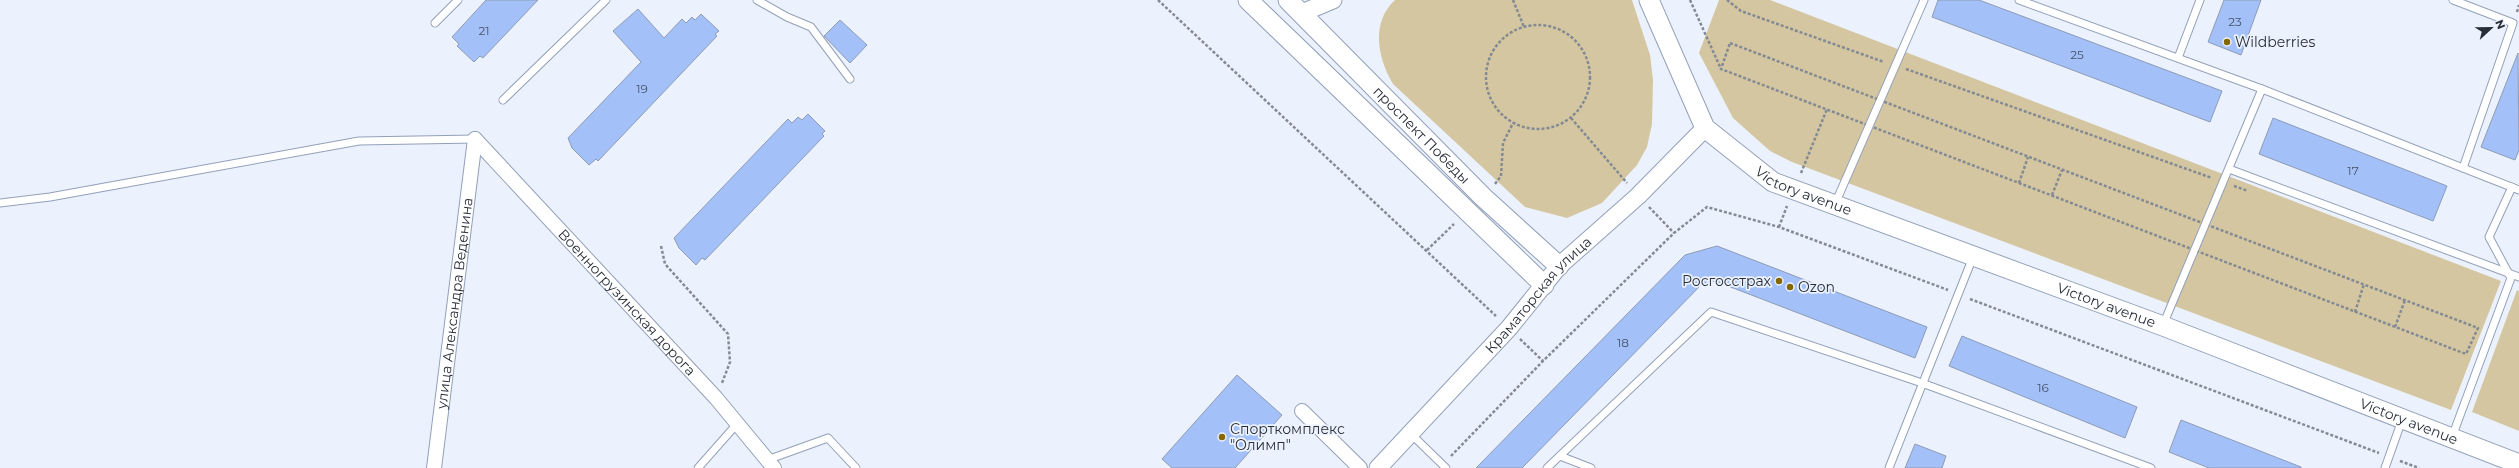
<svg xmlns="http://www.w3.org/2000/svg" width="2519" height="468" font-family="Montserrat,sans-serif">
	<style>
		.green { fill: #d4c6a0 }
		.building { fill: #a3c1f8; stroke: #8d9bb5 }
		.lines { fill: none; stroke-linecap: round; stroke-linejoin: round }
		.service-casing { stroke: #92a0b9; stroke-width: 9 }
		.minor-casing { stroke: #92a0b9; stroke-width: 16 }
		.tertiary-casing { stroke: #92a0b9; stroke-width: 19 }
		.secondary-casing { stroke: #92a0b9; stroke-width: 21 }
		.path { stroke: #848a94; stroke-width: 2.5; stroke-dasharray: 3 2; stroke-linecap: butt }
		.service { stroke: #fff; stroke-width: 7 }
		.minor { stroke: #fff; stroke-width: 14 }
		.tertiary { stroke: #fff; stroke-width: 17 }
		.secondary { stroke: #fff; stroke-width: 19 }
		.poi-dot { fill: #856802; stroke: #ecf2fd; stroke-width: 1.5 }
		.labels { text-anchor: middle; dominant-baseline: central; stroke-width: 3.5; stroke-linejoin: round; paint-order: stroke }
		.number-label { font-size: 12px; fill: #475368 }
		.poi-label { font-size: 14px; fill: #282e38; stroke: #ecf2fd; text-anchor: start }
		.street-label { font-size: 14px; fill: #282e38; stroke: #ecf2fd }
	</style>
	<rect width="100%" height="100%" fill="#ecf2fd"/>
	<g class="green">
		<path d="M 1395,0 L 1632,0 L 1650,55 L 1653,80 L 1652,124 L 1647,147 L 1637,165 L 1602,203 L 1567,218 L 1525,207 L 1393,84 C 1378,59 1370,23 1395,0 Z"/>
		<path d="M 1719,0 L 1770,0 L 2501,281 L 2451,410 L 1792,162 L 1770,151 L 1733,118 L 1699,53 Z"/>
		<path d="M 2517,290 L 2519,291 L 2519,431 L 2472,412 Z"/>
	</g>
	<g class="building">
		<path d="M 486,0 L 538,0 L 483,58 L 480,56 L 474,62 L 457,46 L 459,44 L 452,37 Z"/>
		<path d="M 1938,0 L 1979,0 L 2222,91 L 2210,122 L 1932,17 Z"/>
		<path d="M 2224,0 L 2261,0 L 2241,55 L 2208,42 Z"/>
		<path d="M 638,9 L 664,38 L 682,19 L 686,23 L 692,17 L 695,20 L 701,14 L 719,31 L 715,34 L 717,36 L 598,161 L 596,159 L 589,165 L 572,148 L 568,138 L 641,62 L 613,31 Z"/>
		<path d="M 840,20 L 867,45 L 850,63 L 824,36 Z"/>
		<path d="M 2518,53 L 2519,150 L 2515,160 L 2481,147 Z"/>
		<path d="M 808,114 L 825,131 L 822,134 L 824,136 L 705,260 L 702,258 L 696,265 L 679,248 L 674,238 L 788,119 L 792,123 L 798,117 L 802,120 Z"/>
		<path d="M 2273,118 L 2447,186 L 2433,221 L 2259,154 Z"/>
		<path d="M 1717,246 L 1927,327 L 1915,358 L 1715,281 L 1702,284 L 1522,468 L 1476,468 L 1685,255 Z"/>
		<path d="M 1962,336 L 2137,407 L 2125,438 L 1949,366 Z"/>
		<path d="M 1237,375 L 1282,415 L 1235,468 L 1172,468 L 1162,459 Z"/>
		<path d="M 2181,420 L 2301,467 L 2301,468 L 2209,468 L 2169,452 Z"/>
		<path d="M 1915,444 L 1946,456 L 1942,468 L 1905,468 Z"/>
	</g>
	<g class="lines">
		<g class="service-casing">
			<g id="service">
				<path d="M 757,0 L 787,17 L 811,27 L 850,79"/>
				<path d="M 2019,0 L 2262,89 L 2519,190"/>
				<path d="M 2453,0 L 2513,23 L 2463,168"/>
				<path d="M 435,23 L 458,0"/>
				<path d="M 2178,58 L 2200,0"/>
				<path d="M 503,100 L 606,0"/>
				<path d="M 2229,169 L 2519,277"/>
				<path d="M 0,203 L 50,197 L 359,141 L 475,139"/>
				<path d="M 1835,204 L 1924,0"/>
				<path d="M 2163,325 L 2262,89"/>
				<path d="M 1410,433 L 1446,468"/>
				<path d="M 2452,437 L 2511,278 L 2489,237 L 2512,187"/>
				<path d="M 1560,456 L 1591,468"/>
				<path d="M 767,460 L 828,438 L 856,468"/>
				<path d="M 698,468 L 736,425"/>
				<path d="M 1547,468 L 1711,312 L 1922,383 L 2151,468"/>
				<path d="M 1889,468 L 1973,257"/>
				<path d="M 2385,468 L 2402,420"/>
			</g>
		</g>
		<g class="minor-casing">
			<g id="minor">
				<path id="s1" d="M 475,139 L 716,398 L 774,468"/>
				<path d="M 1302,411 L 1360,468"/>
				<path id="s2" d="M 434,468 L 475,139"/>
			</g>
		</g>
		<g class="tertiary-casing">
			<g id="tertiary">
				<path d="M 1302,13 L 1333,0"/>
				<path id="s3" d="M 1378,468 L 1509,328 L 1559,266 L 1638,196 L 1705,128"/>
			</g>
		</g>
		<g class="secondary-casing">
			<g id="secondary">
				<path d="M 1248,0 L 1544,285"/>
				<path id="s4" d="M 1288,0 L 1483,197 L 1559,266"/>
				<path id="s5" d="M 1649,0 L 1705,128 L 1773,182 L 2163,326 L 2519,464"/>
			</g>
		</g>
		<g class="path">
			<path d="M 1158,0 L 1496,316"/>
			<path d="M 1513,0 L 1524,27"/>
			<path d="M 1690,0 L 1721,69"/>
			<path d="M 1727,0 L 1741,11 L 1884,62"/>
			<path d="M 2517,12 L 2519,5"/>
			<circle cx="1538" cy="77" r="52"/>
			<path d="M 1730,43 L 2478,328 L 2466,354 L 1721,69 Z"/>
			<path d="M 1906,69 L 2212,178"/>
			<path d="M 1571,118 L 1627,183"/>
			<path d="M 1801,173 L 1827,109"/>
			<path d="M 2019,183 L 2028,157"/>
			<path d="M 1495,184 L 1501,176 L 1503,143 L 1513,123"/>
			<path d="M 2234,186 L 2248,191"/>
			<path d="M 2052,195 L 2062,170"/>
			<path d="M 1649,207 L 1674,233"/>
			<path d="M 1779,227 L 1787,206"/>
			<path d="M 661,246 L 665,264 L 728,334 L 730,362 L 722,383"/>
			<path d="M 1427,250 L 1454,224"/>
			<path d="M 1970,299 L 2379,453"/>
			<path d="M 2355,312 L 2364,284"/>
			<path d="M 2395,327 L 2405,300"/>
			<path d="M 1520,339 L 1543,361"/>
			<path d="M 1451,456 L 1543,361 L 1674,233 L 1707,207 L 1779,227 L 1948,290"/>
			<path d="M 2400,461 L 2419,468"/>
		</g>
		<use href="#service" class="service"/>
		<use href="#minor" class="minor"/>
		<use href="#tertiary" class="tertiary"/>
		<use href="#secondary" class="secondary"/>
	</g>
	<g class="poi-dot">
		<circle cx="2227" cy="42" r="4"/>
		<circle cx="1779" cy="281" r="4"/>
		<circle cx="1790" cy="287" r="4"/>
		<circle cx="1222" cy="437" r="4"/>
	</g>
	<g class="labels">
		<g class="number-label">
			<text x="2235" y="21">23</text>
			<text x="484" y="30">21</text>
			<text x="2077" y="54">25</text>
			<text x="642" y="88">19</text>
			<text x="2353" y="170">17</text>
			<text x="1623" y="342">18</text>
			<text x="2043" y="387">16</text>
		</g>
		<g class="poi-label">
			<text x="2235" y="42">Wildberries</text>
			<text x="1771" y="281" text-anchor="end">Росгосстрах</text>
			<text x="1798" y="287">Ozon</text>
			<text x="1230" y="429">Спорткомплекс<tspan x="1230" dy="16">"Олимп"</tspan></text>
		</g>
		<g class="street-label">
			<text stroke="none"><textPath href="#s4" startOffset="190">проспект Победы</textPath></text>
			<text stroke="none"><textPath href="#s5" startOffset="258">Victory avenue</textPath></text>
			<text stroke="none"><textPath href="#s3" startOffset="236">Краматорская улица</textPath></text>
			<text stroke="none"><textPath href="#s1" startOffset="223">Военногрузинская дорога</textPath></text>
			<text stroke="none"><textPath href="#s2" startOffset="166">улица Александра Веденина</textPath></text>
			<text stroke="none"><textPath href="#s5" startOffset="582">Victory avenue</textPath></text>
			<text stroke="none"><textPath href="#s5" startOffset="906">Victory avenue</textPath></text>
		</g>
	</g>
	<g transform="translate(2491 28) rotate(68)" stroke="#ecf2fd" stroke-width="3" paint-order="stroke">
	<path d="M0-3L7 15L0 10L-7 15Z" fill="#282e38"/>
	<text y="-6" font-size="11" font-weight="bold" text-anchor="middle" fill="#282e38">N</text>
	</g>
</svg>
